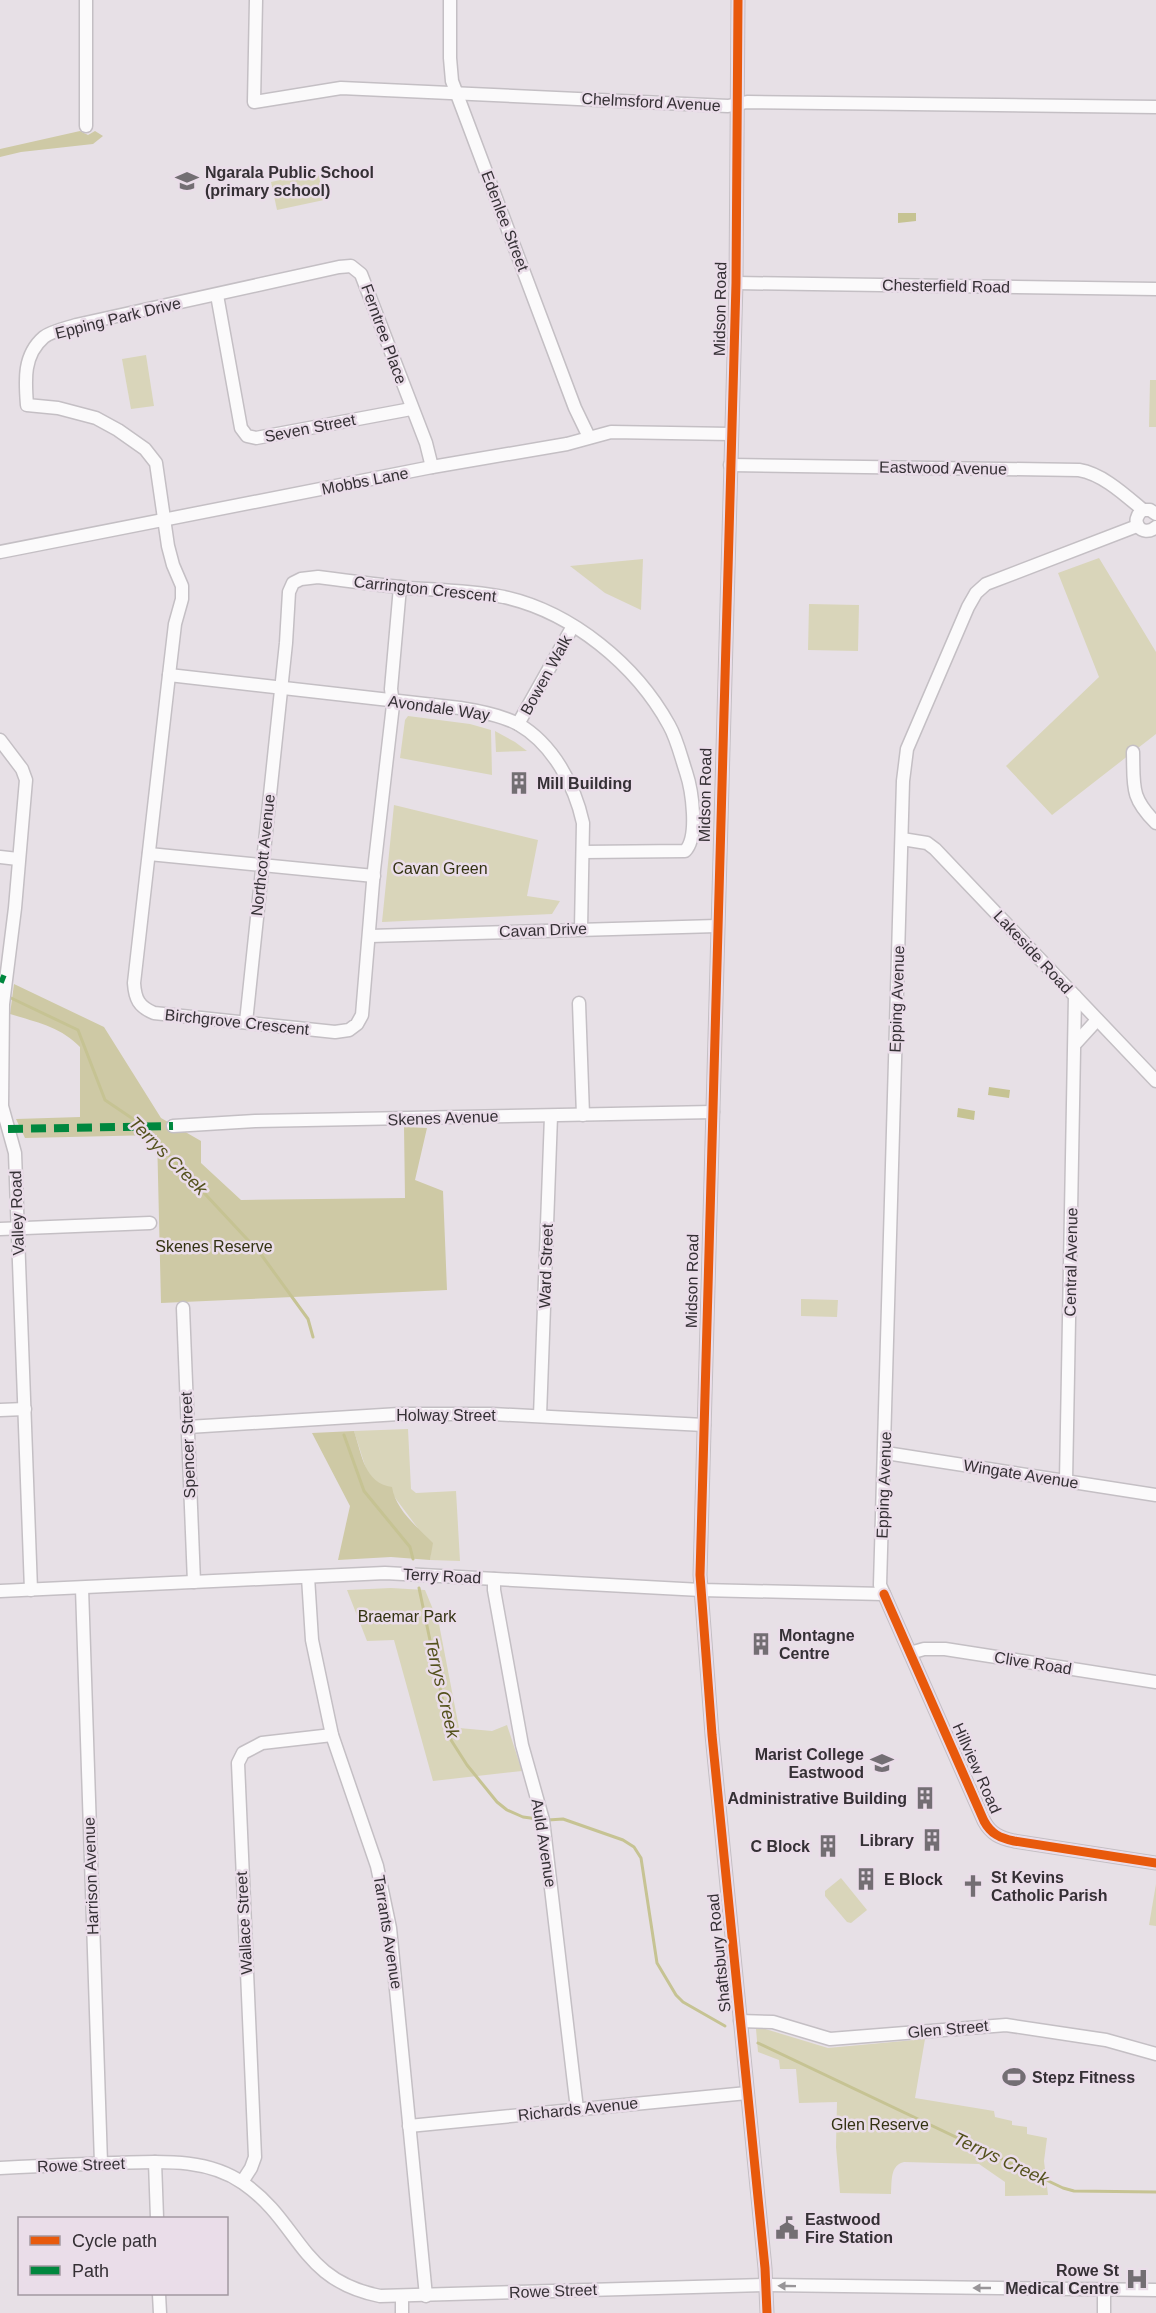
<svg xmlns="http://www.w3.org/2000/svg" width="1156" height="2313" font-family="Helvetica,sans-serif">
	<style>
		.green { fill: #d9d5ba }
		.forest { fill: #cec9a5 }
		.water { fill: #c6c393 }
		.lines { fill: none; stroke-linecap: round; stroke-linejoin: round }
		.stream { stroke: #c6c393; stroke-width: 3 }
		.minor-casing { stroke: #c4bfc4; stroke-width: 15 }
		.minor { stroke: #fbfafb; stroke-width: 12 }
		.quiet { stroke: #00873e; stroke-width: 8; stroke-dasharray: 15 8; stroke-linecap: butt }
		.cycleway-casing { stroke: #eadde9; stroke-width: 13 }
		.cycleway { stroke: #e8590c; stroke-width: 9 }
		.oneway { fill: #989598 }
		.labels { text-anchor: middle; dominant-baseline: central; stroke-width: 5; stroke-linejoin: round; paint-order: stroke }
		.street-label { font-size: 16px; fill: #353035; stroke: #eadde9 }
		.poi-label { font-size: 16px; font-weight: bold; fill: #353035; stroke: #eadde9; text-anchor: start }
		.park-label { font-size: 16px; fill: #333212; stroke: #eadde9 }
		.water-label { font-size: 18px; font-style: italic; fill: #54511c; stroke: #eadde9 }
	</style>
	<rect width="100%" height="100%" fill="#e7e0e6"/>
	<g class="green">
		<path d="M 318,172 L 324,200 L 277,210 L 271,182 Z"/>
		<path d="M 146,355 L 154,406 L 131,409 L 122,359 Z"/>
		<path d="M 1150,380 L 1156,380 L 1156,427 L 1149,427 Z"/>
		<path d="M 1099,558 L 1156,652 L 1156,734 L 1052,815 L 1006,766 L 1099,677 L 1058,573 Z"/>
		<path d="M 643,559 L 641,610 L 605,593 L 570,566 Z"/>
		<path d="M 809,604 L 859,605 L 858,651 L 808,650 Z"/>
		<path d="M 408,716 L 470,724 L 491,730 L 492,775 L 400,758 L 405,720 Z"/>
		<path d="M 495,731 L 515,742 L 527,751 L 496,752 Z"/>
		<path d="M 394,805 L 538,840 L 527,896 L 560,901 L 552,914 L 382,922 Z"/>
		<path d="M 801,1299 L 838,1300 L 837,1317 L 801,1316 Z"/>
		<path d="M 408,1429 L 411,1489 L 416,1493 L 456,1491 L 460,1561 L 430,1560 L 431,1551 L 417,1527 L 393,1495 L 368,1475 L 354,1431 Z"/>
		<path d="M 391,1588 L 425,1590 L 439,1624 L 459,1728 L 492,1731 L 507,1725 L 522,1771 L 433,1781 L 394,1640 L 367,1641 L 347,1590 Z"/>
		<path d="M 841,1878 L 867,1910 L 851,1923 L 847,1922 L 825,1896 L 825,1891 Z"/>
		<path d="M 1156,1884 L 1156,1926 L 1149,1925 Z"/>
		<path d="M 762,2028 L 828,2048 L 925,2039 L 915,2098 L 994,2111 L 995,2117 L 1012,2121 L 1012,2125 L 1027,2127 L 1027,2134 L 1047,2138 L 1044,2161 L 1048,2195 L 1005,2196 L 1005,2182 L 979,2164 L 904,2162 C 890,2165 892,2181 891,2194 L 840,2193 L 836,2147 L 837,2102 L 799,2103 L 796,2069 L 780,2069 L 779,2060 L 758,2052 L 756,2029 Z"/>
	</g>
	<g class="forest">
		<path d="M 80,131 L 88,135 L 95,131 L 103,136 L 93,144 L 21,152 L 0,157 L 0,149 Z"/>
		<path d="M 14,984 L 104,1027 L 161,1118 L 201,1141 L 201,1163 L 241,1200 L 405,1198 L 404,1127 L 427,1128 L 415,1180 L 443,1191 L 447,1290 L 161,1303 L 157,1135 L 25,1138 L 16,1119 L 80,1117 L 80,1047 C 61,1027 36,1022 10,1014 Z"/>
		<path d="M 354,1431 C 362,1455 364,1483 392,1487 C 395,1509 418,1528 433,1543 L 430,1560 L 391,1557 L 338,1560 L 350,1506 L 312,1433 Z"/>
	</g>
	<g class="water">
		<path d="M 898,213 L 916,213 L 916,221 L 898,223 Z"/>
		<path d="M 989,1087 L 1010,1090 L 1009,1098 L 988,1095 Z"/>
		<path d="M 958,1108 L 975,1111 L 974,1120 L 957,1117 Z"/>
	</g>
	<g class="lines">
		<g class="stream">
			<path d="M 11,998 L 78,1030 L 105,1100 L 139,1123 L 260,1253 L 308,1319 L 313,1337"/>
			<path d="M 344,1435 L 364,1491 L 410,1547 L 413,1559"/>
			<path d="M 419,1588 L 451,1740 L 467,1765 L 497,1802 L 507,1810 L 523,1817 L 538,1819"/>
			<path d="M 548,1820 L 563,1819 L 623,1840 L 634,1847 L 641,1858 L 657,1963 L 676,1995 L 683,2002 L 725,2026"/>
			<path d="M 758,2043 L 1063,2188 L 1074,2191 L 1156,2192"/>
		</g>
		<g class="minor-casing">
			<g id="minor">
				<path d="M 86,0 L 86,126"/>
				<path d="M 256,0 L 254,102 L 341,88 L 728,106 L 747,102 L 1156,107"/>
				<path d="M 450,0 L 450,58 L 452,81 L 575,408 L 589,437"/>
				<path d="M 738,0 L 736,283 L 700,1575 L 712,1735 L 765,2268 L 767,2313"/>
				<path d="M 736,283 L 1156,289"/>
				<path d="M 217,295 L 241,428 L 247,436 L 256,438 L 411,409"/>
				<path d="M 730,465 L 1079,470 C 1103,474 1125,495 1143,510"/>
				<path d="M 1156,514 L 1150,510 L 1143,510 C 1128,520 1142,539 1156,527"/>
				<path d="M 1137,526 L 986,584 L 976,593 L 968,607 L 907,749 L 903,781 L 880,1585 L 984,1821 C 991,1834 1000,1838 1014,1841 L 1156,1863"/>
				<path d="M 0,552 L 432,467 L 567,444 L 611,432 L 731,434"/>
				<path d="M 400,587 L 391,689 L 393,705 L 374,870 L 362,1015 L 357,1024 L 349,1030 L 335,1032 L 154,1013 C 139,1007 135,999 134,983 L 169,675 L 175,624 L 182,599 L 182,586 L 173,565 L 168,546 L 156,463 L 145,449 L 118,430 L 96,418 L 58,408 L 27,405 C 25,380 23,355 44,337 C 52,331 67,328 76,325 L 339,267 L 351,266 L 361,274 L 426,443 L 432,467"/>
				<path d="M 169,675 L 460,708 C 479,711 501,715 518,724 C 553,744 575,786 583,823 L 581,929"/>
				<path d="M 518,724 L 573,626"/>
				<path d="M 0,740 L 22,769 L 26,780 L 15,908 L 3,1004 L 2,1106 L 15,1153 L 31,1590"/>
				<path d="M 1133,752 C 1134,787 1130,797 1156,823"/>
				<path d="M 902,839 L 927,843 L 935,849 L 1156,1081"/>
				<path d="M 149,854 L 374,876"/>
				<path d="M 0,857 L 18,859"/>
				<path d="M 370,936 L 717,926"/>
				<path d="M 579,1003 L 583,1115"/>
				<path d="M 246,1022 L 286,643 L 289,592 L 293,583 L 301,579 L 318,577 C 348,581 379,585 409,588 C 440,590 473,591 504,597 C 572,612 636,665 669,725 C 677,739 681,757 686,772 C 692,790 699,837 685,851 L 583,852"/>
				<path d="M 1076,1043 L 1097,1020"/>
				<path d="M 173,1126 L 255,1121 L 713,1112"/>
				<path d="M 0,1229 L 150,1223"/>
				<path d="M 183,1308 L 194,1582"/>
				<path d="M 0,1410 L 25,1409"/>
				<path d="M 540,1416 L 551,1116"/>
				<path d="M 188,1427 L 399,1414 L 492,1414 L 704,1425"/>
				<path d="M 886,1453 L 1156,1495"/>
				<path d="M 1066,1481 L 1075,996"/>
				<path d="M 308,1577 L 312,1640 L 332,1735 L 377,1866 L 390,1928 L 426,2296"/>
				<path d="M 494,1579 L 494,1590 L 522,1745 L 543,1820 L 577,2109"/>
				<path d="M 82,1588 L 101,2163"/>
				<path d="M 0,1591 L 385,1573 L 701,1590 L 884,1594"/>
				<path d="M 910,1653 L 924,1649 L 945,1649 L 1156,1682"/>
				<path d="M 740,2021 L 773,2022 L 830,2039 L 1006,2025 L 1106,2040 L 1156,2054"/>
				<path d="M 409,2126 L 747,2093"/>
				<path d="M 155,2162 L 157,2218"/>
				<path d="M 0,2168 C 38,2166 76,2164 114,2163 C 158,2162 205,2157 243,2183 C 301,2223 299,2280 380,2296 L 766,2285 L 1156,2290"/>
				<path d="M 242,2182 L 251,2168 L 255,2157 L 238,1763 L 243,1753 L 262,1743 L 332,1735"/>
				<path d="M 1104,2289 L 1104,2313"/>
				<path d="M 159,2294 L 160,2313"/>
				<path d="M 402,2297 L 402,2313"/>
			</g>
		</g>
		<use href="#minor" class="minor"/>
		<g class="quiet">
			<path d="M 0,978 L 5,980"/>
			<path d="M 8,1129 L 173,1126"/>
		</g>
		<g class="cycleway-casing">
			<g id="cycleway">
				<path d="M 738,0 L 736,283 L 700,1575 L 712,1735 L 765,2268 L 767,2313"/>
				<path d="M 884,1594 L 984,1821 C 991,1834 1000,1838 1014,1841 L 1156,1863"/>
			</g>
		</g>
		<use href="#cycleway" class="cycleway"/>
	</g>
	<defs><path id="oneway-solid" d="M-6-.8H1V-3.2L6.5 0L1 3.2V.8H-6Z" transform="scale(1.5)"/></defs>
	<g class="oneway">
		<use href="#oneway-solid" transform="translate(787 2286) rotate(-179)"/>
		<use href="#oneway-solid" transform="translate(982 2288) rotate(-180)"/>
	</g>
	<defs>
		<g id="school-bare" transform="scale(1.8)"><path d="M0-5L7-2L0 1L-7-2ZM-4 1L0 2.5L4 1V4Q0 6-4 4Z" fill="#736e73" stroke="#eadde9" stroke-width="2.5" paint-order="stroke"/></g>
		<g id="building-bare" transform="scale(1.8)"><path d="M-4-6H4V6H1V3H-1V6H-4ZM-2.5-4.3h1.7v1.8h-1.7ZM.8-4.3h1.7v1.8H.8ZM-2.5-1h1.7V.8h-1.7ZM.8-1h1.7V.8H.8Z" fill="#736e73" stroke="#eadde9" stroke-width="2.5" paint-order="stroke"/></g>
		<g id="church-bare" transform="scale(1.8)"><path d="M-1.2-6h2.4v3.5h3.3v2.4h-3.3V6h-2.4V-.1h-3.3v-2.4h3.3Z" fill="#736e73" stroke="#eadde9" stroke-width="2.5" paint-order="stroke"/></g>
		<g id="stadium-bare" transform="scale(1.8)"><path d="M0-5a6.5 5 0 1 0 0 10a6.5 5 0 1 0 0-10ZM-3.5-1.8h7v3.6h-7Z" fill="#736e73" stroke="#eadde9" stroke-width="2.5" paint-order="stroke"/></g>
		<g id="civic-bare" transform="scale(1.8)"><path d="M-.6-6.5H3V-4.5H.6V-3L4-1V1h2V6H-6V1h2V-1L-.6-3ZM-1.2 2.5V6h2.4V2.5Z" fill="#736e73" stroke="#eadde9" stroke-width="2.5" paint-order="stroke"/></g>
		<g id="hospital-bare" transform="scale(1.8)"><path d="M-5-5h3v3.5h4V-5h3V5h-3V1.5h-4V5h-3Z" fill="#736e73" stroke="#eadde9" stroke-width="2.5" paint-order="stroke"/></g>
	</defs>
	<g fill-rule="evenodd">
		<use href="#school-bare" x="187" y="181"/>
		<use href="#building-bare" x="519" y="783"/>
		<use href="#building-bare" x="761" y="1644"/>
		<use href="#school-bare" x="882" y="1763"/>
		<use href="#building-bare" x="925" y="1798"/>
		<use href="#building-bare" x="932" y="1840"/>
		<use href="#building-bare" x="828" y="1846"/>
		<use href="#building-bare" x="866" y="1879"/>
		<use href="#church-bare" x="973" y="1886"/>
		<use href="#stadium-bare" x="1014" y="2077"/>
		<use href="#civic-bare" x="787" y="2228"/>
		<use href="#hospital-bare" x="1137" y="2279"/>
	</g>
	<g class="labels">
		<g class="street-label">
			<text transform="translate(651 102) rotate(3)">Chelmsford Avenue</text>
			<text transform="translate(505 221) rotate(69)">Edenlee Street</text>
			<text transform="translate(946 286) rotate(1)">Chesterfield Road</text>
			<text transform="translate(720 309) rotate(-89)">Midson Road</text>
			<text transform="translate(118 318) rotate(-14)">Epping Park Drive</text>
			<text transform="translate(384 334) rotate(70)">Ferntree Place</text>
			<text transform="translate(310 428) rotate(-11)">Seven Street</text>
			<text transform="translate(943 468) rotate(1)">Eastwood Avenue</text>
			<text transform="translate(365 481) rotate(-11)">Mobbs Lane</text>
			<text transform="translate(425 589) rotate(6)">Carrington Crescent</text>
			<text transform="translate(546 675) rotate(-61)">Bowen Walk</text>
			<text transform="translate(439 708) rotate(8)">Avondale Way</text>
			<text transform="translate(705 795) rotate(-89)">Midson Road</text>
			<text transform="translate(263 855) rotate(-84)">Northcott Avenue</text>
			<text transform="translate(543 930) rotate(-2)">Cavan Drive</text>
			<text transform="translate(1033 952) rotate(47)">Lakeside Road</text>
			<text transform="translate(897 999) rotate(-88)">Epping Avenue</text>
			<text transform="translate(237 1022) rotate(6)">Birchgrove Crescent</text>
			<text transform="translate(443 1118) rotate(-2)">Skenes Avenue</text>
			<text transform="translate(17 1213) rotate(-92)">Valley Road</text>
			<text transform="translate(1071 1262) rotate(-89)">Central Avenue</text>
			<text transform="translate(546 1266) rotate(-88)">Ward Street</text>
			<text transform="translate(692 1281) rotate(-89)">Midson Road</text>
			<text x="446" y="1415">Holway Street</text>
			<text transform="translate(188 1445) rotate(-92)">Spencer Street</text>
			<text transform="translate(1021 1474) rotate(9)">Wingate Avenue</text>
			<text transform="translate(884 1485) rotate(-88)">Epping Avenue</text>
			<text transform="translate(442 1576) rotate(3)">Terry Road</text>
			<text transform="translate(1033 1663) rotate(9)">Clive Road</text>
			<text transform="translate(977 1768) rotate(66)">Hillview Road</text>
			<text transform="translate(544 1843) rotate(81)">Auld Avenue</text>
			<text transform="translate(91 1876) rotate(-92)">Harrison Avenue</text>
			<text transform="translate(244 1923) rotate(-93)">Wallace Street</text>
			<text transform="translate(388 1932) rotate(81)">Tarrants Avenue</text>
			<text transform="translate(719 1953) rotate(-96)">Shaftsbury Road</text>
			<text transform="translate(948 2029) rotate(-5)">Glen Street</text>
			<text transform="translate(578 2109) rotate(-6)">Richards Avenue</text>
			<text transform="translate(81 2165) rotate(-2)">Rowe Street</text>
			<text transform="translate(553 2291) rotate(-2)">Rowe Street</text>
		</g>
		<g class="poi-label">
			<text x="205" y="172">Ngarala Public School<tspan x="205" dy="18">(primary school)</tspan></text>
			<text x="537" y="783">Mill Building</text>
			<text x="779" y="1635">Montagne<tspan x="779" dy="18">Centre</tspan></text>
			<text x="864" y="1754" text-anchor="end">Marist College<tspan x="864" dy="18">Eastwood</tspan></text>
			<text x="907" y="1798" text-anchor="end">Administrative Building</text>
			<text x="914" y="1840" text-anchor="end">Library</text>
			<text x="810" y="1846" text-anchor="end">C Block</text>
			<text x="991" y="1877">St Kevins<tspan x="991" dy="18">Catholic Parish</tspan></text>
			<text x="884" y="1879">E Block</text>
			<text x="1032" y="2077">Stepz Fitness</text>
			<text x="805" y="2219">Eastwood<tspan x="805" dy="18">Fire Station</tspan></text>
			<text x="1119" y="2270" text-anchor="end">Rowe St<tspan x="1119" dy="18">Medical Centre</tspan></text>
		</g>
		<g class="park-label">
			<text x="440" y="868">Cavan Green</text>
			<text x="214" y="1246">Skenes Reserve</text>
			<text x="407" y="1616">Braemar Park</text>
			<text x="880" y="2124">Glen Reserve</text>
		</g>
		<g class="water-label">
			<text transform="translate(168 1156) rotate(45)">Terrys Creek</text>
			<text transform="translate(442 1688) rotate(77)">Terrys Creek</text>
			<text transform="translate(1001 2159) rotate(25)">Terrys Creek</text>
		</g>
	</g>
	<rect x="18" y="2217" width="210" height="78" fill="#eadde9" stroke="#a298a1" stroke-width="1.5"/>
	<rect x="30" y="2236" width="30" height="9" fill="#e8590c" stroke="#a298a1" stroke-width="1.5"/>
	<text x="72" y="2247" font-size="18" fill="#353035">Cycle path</text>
	<rect x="30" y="2266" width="30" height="9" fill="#00873e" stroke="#a298a1" stroke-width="1.5"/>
	<text x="72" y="2277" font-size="18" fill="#353035">Path</text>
</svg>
